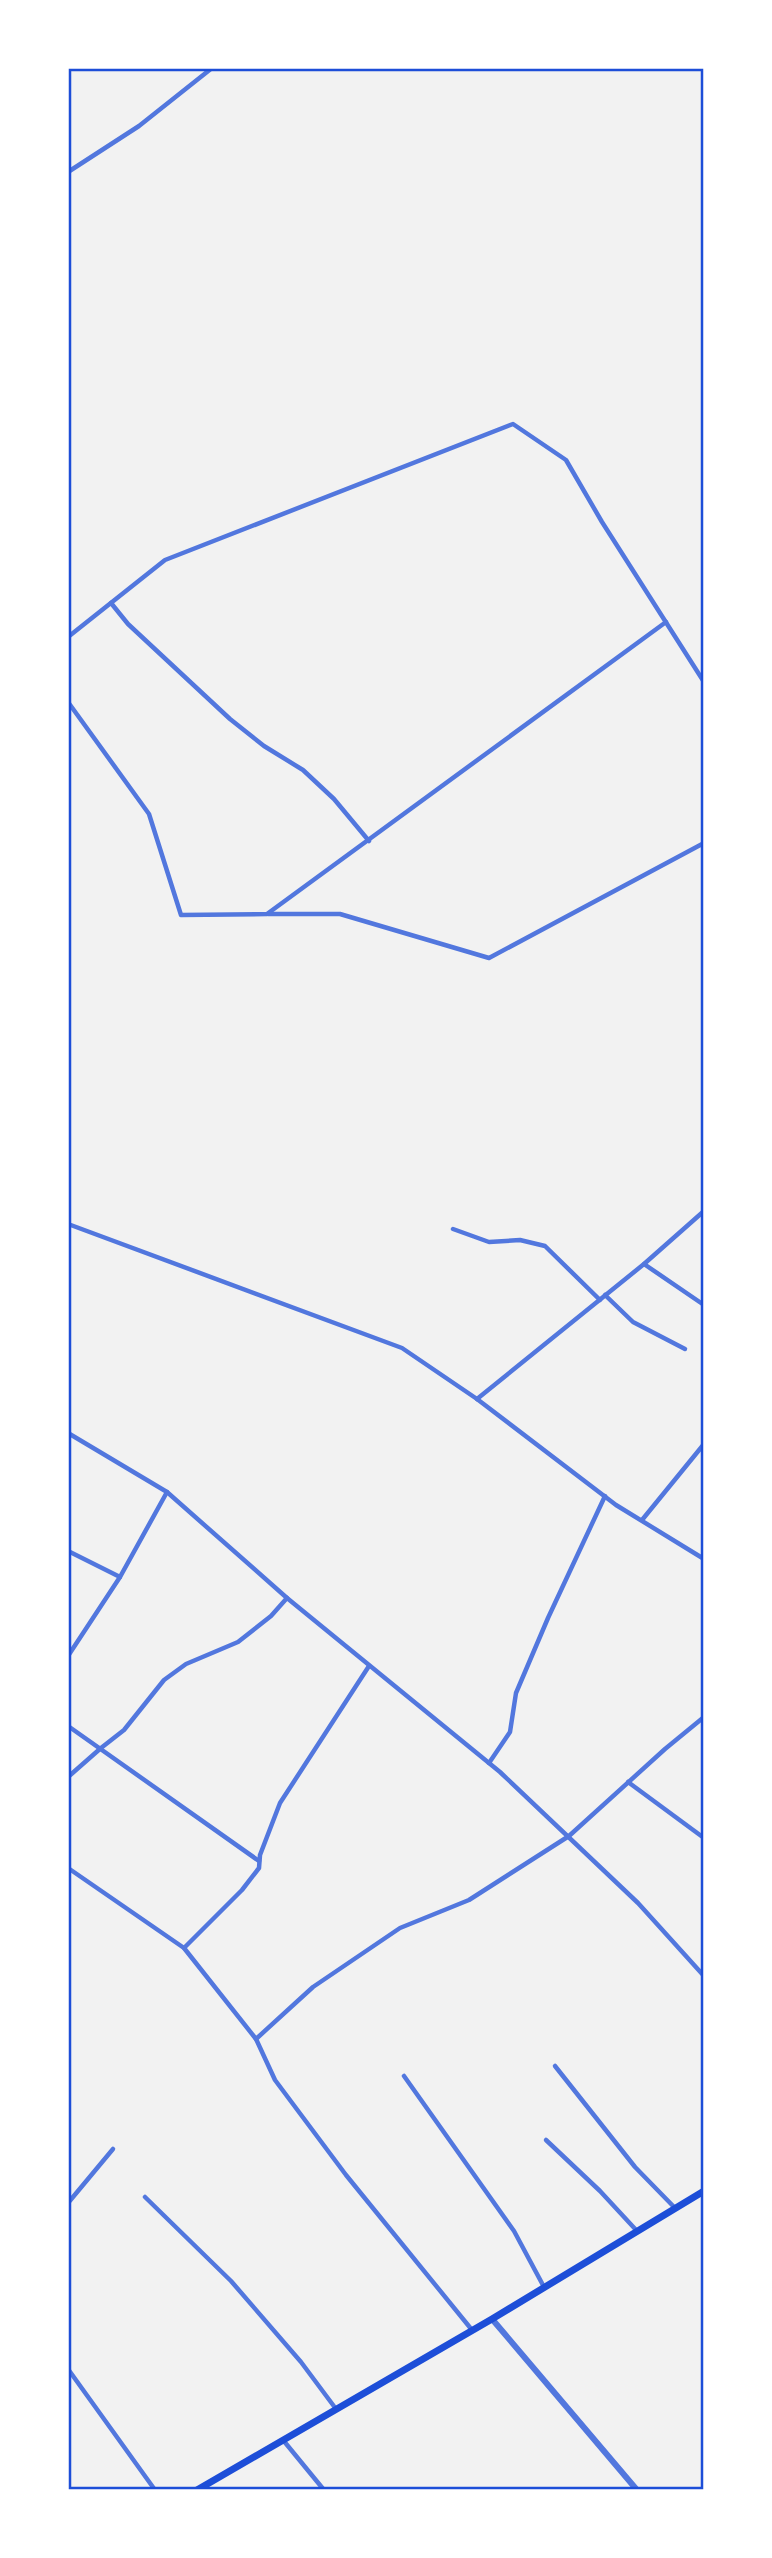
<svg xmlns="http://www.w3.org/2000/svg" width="772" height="2558" font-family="'Playfair Display',serif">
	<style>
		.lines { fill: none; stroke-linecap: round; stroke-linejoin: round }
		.minor { stroke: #5277de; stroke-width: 4.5 }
		.tertiary { stroke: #5277de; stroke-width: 6 }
		.primary { stroke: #1d4ed8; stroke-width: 7 }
		.neatline { fill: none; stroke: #1d4ed8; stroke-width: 2.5 }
	</style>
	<rect width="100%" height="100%" fill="#f2f2f2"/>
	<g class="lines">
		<g class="minor">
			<path d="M 68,172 L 139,126 L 212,68"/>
			<path d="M 111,603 L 128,624 L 230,719 L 264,746 L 303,770 L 334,799 L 369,841"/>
			<path d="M 68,637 L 165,560 L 513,424 L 566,460 L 602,522 L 704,682"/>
			<path d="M 68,702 L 149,814 L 181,915 L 267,914 L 666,622"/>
			<path d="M 268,914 L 340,914 L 489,958 L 704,843"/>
			<path d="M 68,1224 L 402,1348 L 477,1399 L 616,1505 L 704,1559"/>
			<path d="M 453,1229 L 489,1242 L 520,1240 L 545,1246 L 600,1300"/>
			<path d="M 644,1264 L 704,1305"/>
			<path d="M 605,1295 L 633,1322 L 685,1349"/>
			<path d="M 477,1399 L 644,1264 L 704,1211"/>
			<path d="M 68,1433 L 167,1492 L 287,1598 L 500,1772 L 638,1903 L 704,1976"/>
			<path d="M 642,1520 L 704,1444"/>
			<path d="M 68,1551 L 120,1577"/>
			<path d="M 68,1656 L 120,1577 L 167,1492"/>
			<path d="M 68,1726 L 259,1861"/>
			<path d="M 489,1763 L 510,1732 L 516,1693 L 548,1618 L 605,1496"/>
			<path d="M 68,1777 L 101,1748 L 124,1730 L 164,1680 L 186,1664 L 238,1642 L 271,1616 L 287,1598"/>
			<path d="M 628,1782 L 704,1838"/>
			<path d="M 68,1868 L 184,1948 L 256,2039 L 275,2080 L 346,2175 L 472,2330"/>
			<path d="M 184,1948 L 242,1890 L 259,1868 L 260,1855 L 280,1803 L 369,1666"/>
			<path d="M 256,2039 L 313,1987 L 400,1928 L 469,1900 L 569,1836 L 665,1749 L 704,1717"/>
			<path d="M 555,2066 L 635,2167 L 675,2208"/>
			<path d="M 404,2076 L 514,2231 L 544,2287"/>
			<path d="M 546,2140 L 600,2191 L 637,2231"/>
			<path d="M 145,2197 L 231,2281 L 301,2362 L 336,2409"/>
			<path d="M 68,2203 L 113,2149"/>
			<path d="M 68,2369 L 155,2490"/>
			<path d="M 283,2440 L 324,2490"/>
		</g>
		<path class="tertiary" d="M 492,2319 L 637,2490"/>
		<path class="primary" d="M 197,2490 L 492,2319 L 704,2191"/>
	</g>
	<rect width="772" height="2558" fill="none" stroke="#ffffff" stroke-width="140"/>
	<rect x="70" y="70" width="632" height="2418" class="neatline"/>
</svg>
